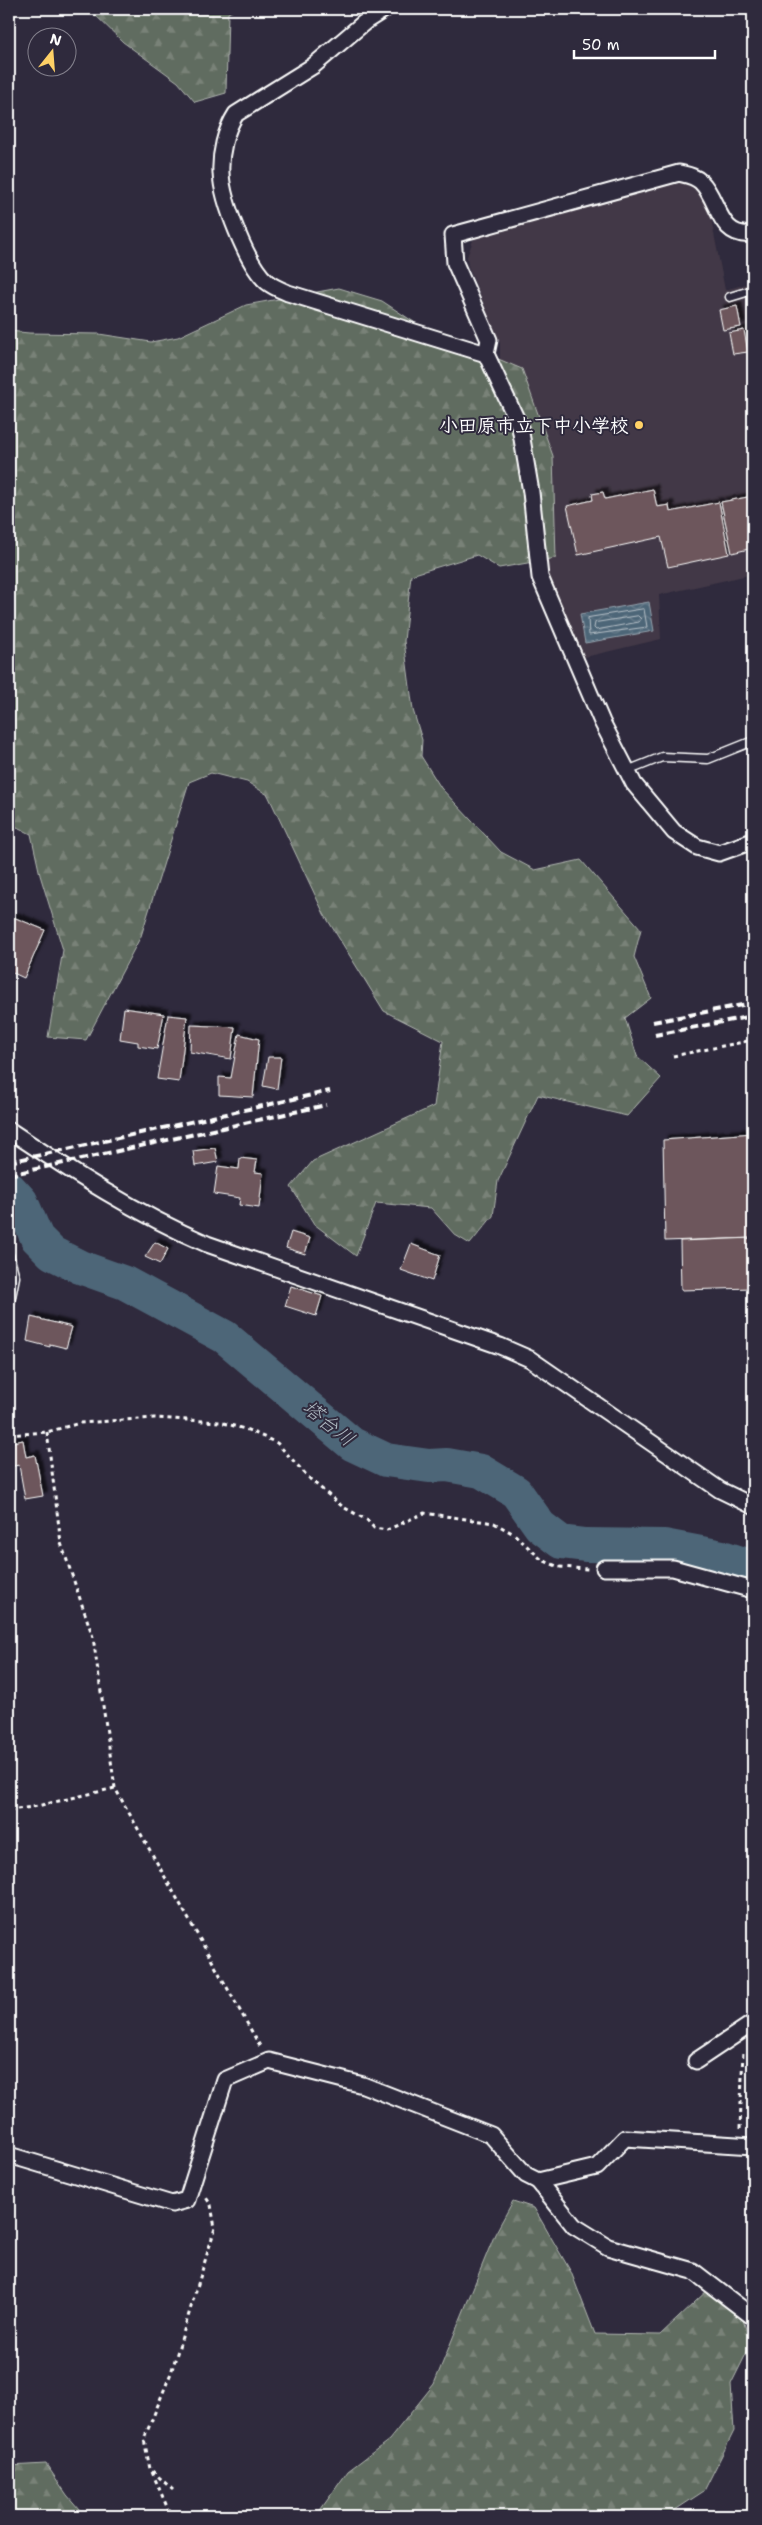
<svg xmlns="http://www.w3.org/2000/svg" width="762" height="2525" font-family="'Shantell Sans','Klee One',sans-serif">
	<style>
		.built { fill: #423846 }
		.forest { fill: url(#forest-firs); stroke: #b0b6b0 }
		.water { fill: url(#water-waves); stroke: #95a3ae }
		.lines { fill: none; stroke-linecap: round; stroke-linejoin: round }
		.shore { stroke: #b8c2c9; stroke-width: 1 }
		.river { stroke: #4e6678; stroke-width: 34 }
		.building { fill: #6d575b; stroke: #fff; filter: url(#shadow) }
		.lane-casing { stroke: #fff; stroke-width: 11 }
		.street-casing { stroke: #fff; stroke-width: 19 }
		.path { stroke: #fff; stroke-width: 3; stroke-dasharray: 4 4; stroke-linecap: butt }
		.lane { stroke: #2f2a3d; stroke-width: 8 }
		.street { stroke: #2f2a3d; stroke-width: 15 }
		.rail { stroke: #fff; stroke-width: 4; stroke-dasharray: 8 4; stroke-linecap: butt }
		.poi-dot { fill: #ffd166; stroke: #2f2a3d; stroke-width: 2 }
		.labels { text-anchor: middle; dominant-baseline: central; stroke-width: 4; stroke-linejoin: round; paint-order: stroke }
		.poi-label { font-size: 19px; font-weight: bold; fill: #fff; stroke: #2f2a3d; text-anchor: end }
		.water-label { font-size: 20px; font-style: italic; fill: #afbac2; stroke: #2f2a3d }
	</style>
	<defs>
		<pattern id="forest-firs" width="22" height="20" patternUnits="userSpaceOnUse" patternTransform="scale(1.25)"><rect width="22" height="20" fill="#616c60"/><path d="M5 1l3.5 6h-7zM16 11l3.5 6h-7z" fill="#798278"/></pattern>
		<pattern id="water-waves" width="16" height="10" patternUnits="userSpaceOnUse" patternTransform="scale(1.25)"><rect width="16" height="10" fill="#4e6678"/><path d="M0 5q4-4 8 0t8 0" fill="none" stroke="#697d8c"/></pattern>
		<filter id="shadow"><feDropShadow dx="4.5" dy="-4.5" stdDeviation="1" flood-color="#0009"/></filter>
	</defs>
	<rect width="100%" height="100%" fill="#2f2a3d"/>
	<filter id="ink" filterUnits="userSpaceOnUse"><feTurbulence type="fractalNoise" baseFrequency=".02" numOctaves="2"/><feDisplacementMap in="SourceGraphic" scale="10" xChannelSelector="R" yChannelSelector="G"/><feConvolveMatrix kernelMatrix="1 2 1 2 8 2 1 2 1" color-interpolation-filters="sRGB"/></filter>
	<g filter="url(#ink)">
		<path class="built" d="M 679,180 L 691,184 L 704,196 L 710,213 L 725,290 L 753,282 L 753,574 L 659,595 L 661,639 L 581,658 L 551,588 L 500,371 L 500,343 L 468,266 L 467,257 L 473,240 L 482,234 Z"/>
		<g class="forest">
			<path d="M 89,9 L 236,9 L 228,13 L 226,93 L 195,102 L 178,82 L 123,42 Z"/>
			<path d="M 339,288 L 382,301 L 420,326 L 522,369 L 553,456 L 556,558 L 499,568 L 477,555 L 411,575 L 404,641 L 413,710 L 422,740 L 421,756 L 441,788 L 501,852 L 535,870 L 581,860 L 641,929 L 634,957 L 651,998 L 625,1018 L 637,1056 L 661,1078 L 627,1116 L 538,1095 L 498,1181 L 493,1216 L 470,1244 L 455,1235 L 431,1208 L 376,1203 L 356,1256 L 314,1224 L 291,1187 L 313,1161 L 434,1106 L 443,1041 L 384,1011 L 324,914 L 268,795 L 247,782 L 211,773 L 189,782 L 141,936 L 86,1040 L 48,1037 L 63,950 L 40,875 L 31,834 L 9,823 L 9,331 L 29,333 L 99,334 L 151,342 L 178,337 L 246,305 Z"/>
			<path d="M 513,2201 L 534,2208 L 571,2272 L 595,2334 L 660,2335 L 711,2287 L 735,2296 L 751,2344 L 731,2384 L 734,2431 L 704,2491 L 666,2516 L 316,2516 L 348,2471 L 389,2440 L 434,2384 L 495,2234 Z"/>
			<path d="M 46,2464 L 67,2495 L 85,2516 L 9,2516 L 9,2466 Z"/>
		</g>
		<path class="water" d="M 649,602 L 654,631 L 585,643 L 580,614 Z"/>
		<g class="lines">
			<g class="shore">
				<path d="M 644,609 L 647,627 L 589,635 L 588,618 Z"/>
				<path d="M 638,616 L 641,619 L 639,622 L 596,630 L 594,628 L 595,623 Z"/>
			</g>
			<path class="river" d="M 9,1188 L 21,1201 L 37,1238 L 52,1253 L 80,1267 L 125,1283 L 225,1337 L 352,1444 L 386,1460 L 429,1466 L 447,1465 L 481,1471 L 516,1492 L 540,1526 L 561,1542 L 585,1545 L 664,1546 L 722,1557 L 753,1567"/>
		</g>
		<g class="building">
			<path d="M 737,306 L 741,327 L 723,330 L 719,310 Z"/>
			<path d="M 744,330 L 748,352 L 733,354 L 729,333 Z"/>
			<path d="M 653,489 L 657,507 L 669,505 L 670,512 L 719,502 L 729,554 L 668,567 L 661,537 L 578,555 L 567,506 L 593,500 L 592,494 L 603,492 L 605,499 Z"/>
			<path d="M 753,496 L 753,548 L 732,553 L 721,502 Z"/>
			<path d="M 13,917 L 45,930 L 24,978 L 9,971 L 9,926 Z"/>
			<path d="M 124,1008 L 164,1014 L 157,1049 L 138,1046 L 138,1042 L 120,1039 Z"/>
			<path d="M 168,1015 L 187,1017 L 179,1082 L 157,1079 Z"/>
			<path d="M 191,1025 L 235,1027 L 231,1059 L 190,1052 Z"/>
			<path d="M 239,1034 L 259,1039 L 253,1097 L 219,1095 L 219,1077 L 231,1078 Z"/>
			<path d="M 268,1057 L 281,1057 L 277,1089 L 263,1086 Z"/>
			<path d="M 753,1133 L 753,1238 L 665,1241 L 663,1140 Z"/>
			<path d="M 215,1148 L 218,1162 L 195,1166 L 193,1151 Z"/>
			<path d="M 240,1158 L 257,1160 L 255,1172 L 263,1173 L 259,1208 L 239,1205 L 240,1198 L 214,1194 L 218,1166 L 239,1169 Z"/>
			<path d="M 291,1232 L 310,1238 L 305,1254 L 286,1248 Z"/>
			<path d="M 753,1238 L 753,1288 L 681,1290 L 680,1241 Z"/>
			<path d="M 155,1242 L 168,1249 L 160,1264 L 145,1257 Z"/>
			<path d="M 411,1244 L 440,1255 L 432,1281 L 401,1270 Z"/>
			<path d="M 291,1286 L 322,1296 L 316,1316 L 285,1306 Z"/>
			<path d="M 31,1317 L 72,1327 L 66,1348 L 50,1344 L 50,1347 L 27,1341 Z"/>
			<path d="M 23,1440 L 26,1457 L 35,1455 L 43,1496 L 25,1499 L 19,1465 L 9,1467 L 9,1443 Z"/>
		</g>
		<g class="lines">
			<g class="lane-casing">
				<g id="lane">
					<path d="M 730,297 L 753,290"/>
					<path d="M 627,771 L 662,757 L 708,759 L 753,741"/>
					<path d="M 9,1255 L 15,1277 L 9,1307"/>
				</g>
			</g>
			<g class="street-casing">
				<g id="street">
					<path d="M 385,9 L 366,21 L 313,66 L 236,114 C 225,131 220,154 221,173 C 222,200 247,265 267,282 C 273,287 281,290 288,293 L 486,354 L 489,340 L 455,263 L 453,235 L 679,173 C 687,175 695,176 701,182 C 719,199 718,239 753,234"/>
					<path d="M 486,354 L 520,427 L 531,492 L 540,577 L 602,722 L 634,784 L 674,832 L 697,847 L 719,853 L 753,841"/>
					<path d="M 9,1130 C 72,1172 137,1214 207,1244 L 500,1346 L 530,1359 L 720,1490 L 753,1506"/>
					<path d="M 604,1568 L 673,1568 L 753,1590"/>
					<path d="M 696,2061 L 753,2023"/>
					<path d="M 9,2155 L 172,2204 L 187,2200 L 225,2080 L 269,2061 L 363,2085 L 491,2135 L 526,2175 L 538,2181 L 597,2167 L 625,2138 L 753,2146"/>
					<path d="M 538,2181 L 574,2226 L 608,2247 L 693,2271 L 753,2317"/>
				</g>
			</g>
			<g class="path">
				<path d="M 673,1056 L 753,1040"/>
				<path d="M 47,1432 L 61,1543 L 93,1637 L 115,1788 L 261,2048"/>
				<path d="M 9,1435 L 47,1432 L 80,1423 L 154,1418 L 220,1422 L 248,1430 L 277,1443 L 311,1480 L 343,1507 L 367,1520 L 374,1528 L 387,1530 L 424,1513 L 494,1523 L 514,1534 L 542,1560 L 559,1567 L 588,1569"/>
				<path d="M 9,1810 L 33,1807 L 115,1788"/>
				<path d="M 740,2129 L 743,2050"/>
				<path d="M 152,2472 L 171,2516"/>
				<path d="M 173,2490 L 150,2469 L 144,2439 L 171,2373 L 215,2228 L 211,2205 L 205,2196"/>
			</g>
			<use href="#lane" class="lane"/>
			<use href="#street" class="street"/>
			<g class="rail">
				<path d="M 653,1022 L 753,1003"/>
				<path d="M 655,1035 L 753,1016"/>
				<path d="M 9,1162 L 330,1091"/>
				<path d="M 9,1175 L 326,1105"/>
			</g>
		</g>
	</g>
	<circle class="poi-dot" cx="639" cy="425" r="5"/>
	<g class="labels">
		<g class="poi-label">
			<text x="629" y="425">小田原市立下中小学校</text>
		</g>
		<g class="water-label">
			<text transform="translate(329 1423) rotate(39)">塔台川</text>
		</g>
	</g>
	<rect width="762" height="2525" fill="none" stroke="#2f2a3d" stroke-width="30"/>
	<rect x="15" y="15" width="732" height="2495" fill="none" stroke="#fff" stroke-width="2" filter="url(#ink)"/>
	<g transform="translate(52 52) rotate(17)"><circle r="24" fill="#2f2a3d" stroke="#827f8b"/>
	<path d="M0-4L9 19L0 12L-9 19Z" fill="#ffd166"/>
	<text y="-8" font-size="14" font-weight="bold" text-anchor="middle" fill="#ffffff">N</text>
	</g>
	<path d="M574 50v8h141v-8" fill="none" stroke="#ffffff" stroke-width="2.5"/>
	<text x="582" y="50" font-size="15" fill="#ffffff" stroke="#2f2a3d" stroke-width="4" paint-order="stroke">50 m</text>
</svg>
